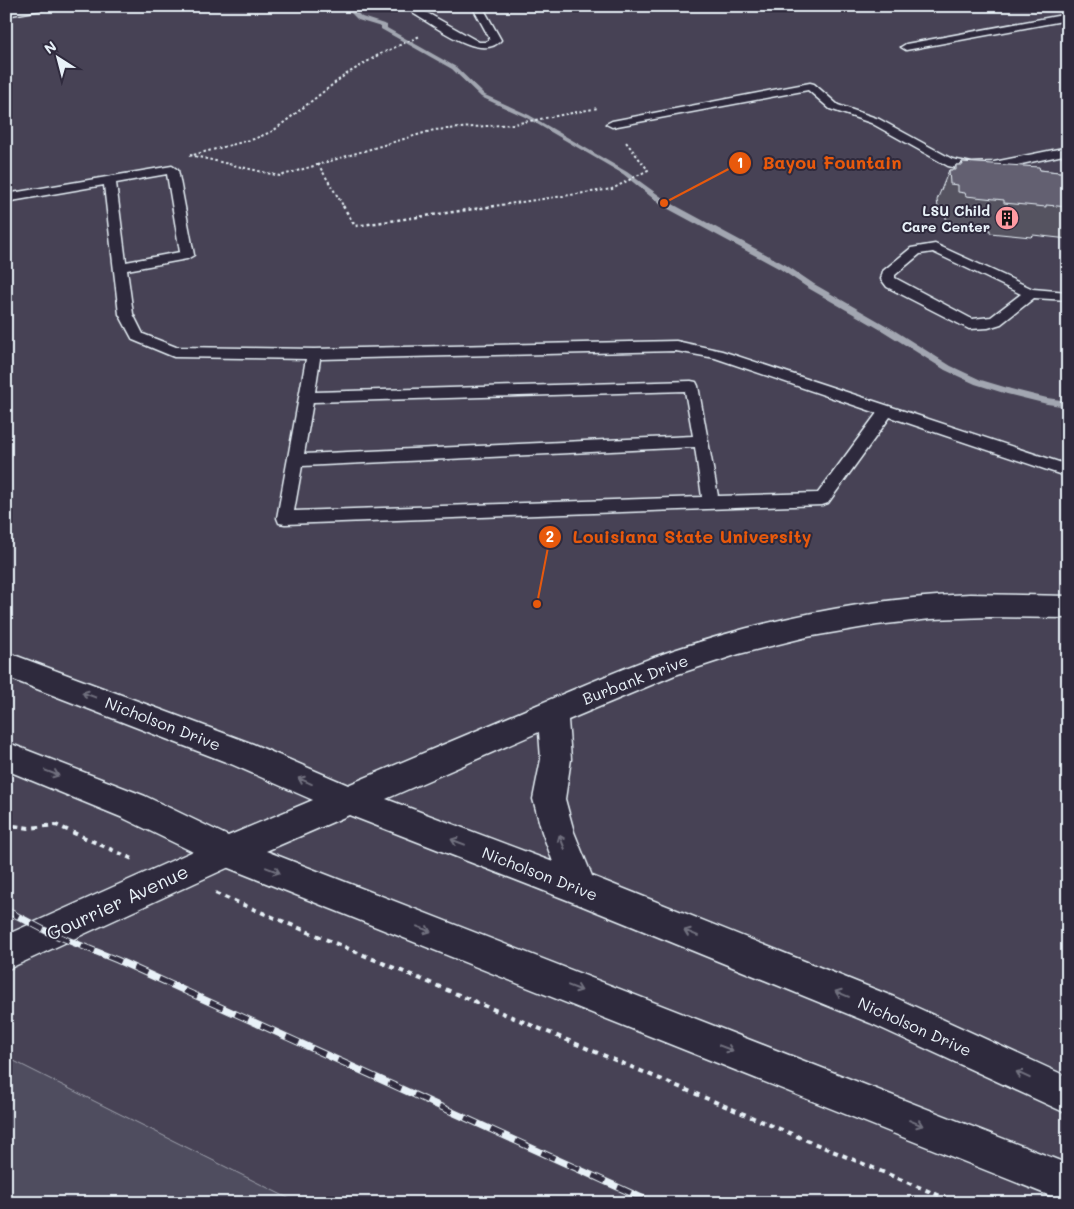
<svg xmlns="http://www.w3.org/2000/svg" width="1074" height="1209" font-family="Mali,sans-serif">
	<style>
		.built { fill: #464354 }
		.green { fill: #504e5f; stroke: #9ca0ac }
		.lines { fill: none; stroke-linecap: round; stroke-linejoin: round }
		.stream { fill: #a2a6b1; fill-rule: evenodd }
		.service-casing { stroke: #e8f1f8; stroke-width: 3 }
		.tertiary-casing { stroke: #e8f1f8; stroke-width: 3 }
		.secondary-casing { stroke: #e8f1f8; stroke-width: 3 }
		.primary-casing { stroke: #e8f1f8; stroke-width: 3 }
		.path-far2 { stroke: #e8f1f8; stroke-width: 2; stroke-dasharray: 2.5 2.5; stroke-linecap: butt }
		.path-far1 { stroke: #e8f1f8; stroke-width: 2.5; stroke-dasharray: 3 3; stroke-linecap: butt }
		.path { stroke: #e8f1f8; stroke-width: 4; stroke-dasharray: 5 5; stroke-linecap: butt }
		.service { fill: #2f2a3d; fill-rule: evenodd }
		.tertiary { fill: #2f2a3d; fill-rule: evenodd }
		.secondary { fill: #2f2a3d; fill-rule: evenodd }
		.primary { fill: #2f2a3d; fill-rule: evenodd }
		.rail-casing { stroke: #e8f1f8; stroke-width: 7 }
		.rail { stroke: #2f2a3d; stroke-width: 5; stroke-dasharray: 14; stroke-linecap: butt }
		.wall { fill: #555361; stroke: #e8f1f8 }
		.building { fill: #636171; stroke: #e8f1f8 }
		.oneway { stroke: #70707e }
		.labels { text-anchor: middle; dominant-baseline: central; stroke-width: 4; stroke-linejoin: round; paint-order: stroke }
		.far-poi-label { font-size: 14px; font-weight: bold; fill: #e8f1f8; stroke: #2f2a3d; text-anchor: end }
		.street-label { font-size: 16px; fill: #e8f1f8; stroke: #2f2a3d }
		.near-street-label { font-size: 19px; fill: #e8f1f8; stroke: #2f2a3d }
		.leader { fill: none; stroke: #e8590c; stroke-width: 2 }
		.callout-dot { fill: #e8590c; stroke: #2f2a3d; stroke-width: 2 }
		.mark-label { font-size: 15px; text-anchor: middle; font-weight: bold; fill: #fff }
		.callout-label { font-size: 18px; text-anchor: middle; font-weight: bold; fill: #e8590c; stroke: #2f2a3d; stroke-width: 4; stroke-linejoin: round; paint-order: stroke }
	</style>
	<rect width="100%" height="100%" fill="#3a3648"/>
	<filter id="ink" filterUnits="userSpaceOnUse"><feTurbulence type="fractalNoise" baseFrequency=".02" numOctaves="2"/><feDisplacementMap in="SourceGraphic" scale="10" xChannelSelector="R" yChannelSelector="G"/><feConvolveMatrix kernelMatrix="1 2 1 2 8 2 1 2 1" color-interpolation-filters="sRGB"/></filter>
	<g filter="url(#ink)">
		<rect class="built" x="6" y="6" width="1062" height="1197"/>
		<path class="green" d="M 6,1057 L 298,1203 L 6,1203 Z"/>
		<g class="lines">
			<path class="stream" d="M 344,6 L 350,6 L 362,17 L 387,25 L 387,28 L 456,67 L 485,95 L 529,115 L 627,172 L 667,201 L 786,265 L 814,284 L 889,327 L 951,366 L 981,380 L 1011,389 L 1047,398 L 1068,401 L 1068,407 L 1047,404 L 1007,394 L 975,384 L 945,370 L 883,331 L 808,288 L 780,269 L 661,205 L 623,174 L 525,117 L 481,97 L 452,69 L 381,29 L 381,27 L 358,20 Z"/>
			<g class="service-casing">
				<g id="service">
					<path d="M 410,6 L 420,6 L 422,10 L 479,42 L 485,42 L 490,39 L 472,6 L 482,6 L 501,40 C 482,63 434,25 414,14 Z"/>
					<path d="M 1068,14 L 1068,20 L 906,50 L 901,47 L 906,44 Z"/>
					<path d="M 810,83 L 814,84 L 838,105 L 879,119 L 952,159 L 972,163 L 994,162 L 1068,147 L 1068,154 L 994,170 L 972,171 L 948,166 L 871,123 L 830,109 L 808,90 L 612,127 L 606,124 L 612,121 Z"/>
					<path d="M 172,166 L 178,170 L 194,255 L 187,259 L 127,270 L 133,314 L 143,334 L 176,347 L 314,349 L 676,341 L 722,351 L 1068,465 L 1068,477 L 890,417 L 828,503 L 822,505 L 285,524 L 279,523 L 277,518 L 306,359 L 174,357 L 133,340 L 119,314 L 104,185 L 6,202 L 6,194 ZM 167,174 L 180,252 L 126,262 L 116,183 ZM 676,351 L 715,358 L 877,413 L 818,493 L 718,496 L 698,386 L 696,382 L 691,381 L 315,392 L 320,359 ZM 685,391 L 693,436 L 304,454 L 313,402 ZM 695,447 L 702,497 L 294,511 L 302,466 Z"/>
					<path d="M 935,244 L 1033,289 L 1068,292 L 1068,300 L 1034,298 L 1001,324 L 988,328 L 969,329 L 887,287 L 881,279 L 883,271 L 911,248 ZM 933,252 L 1021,294 L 991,317 L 972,319 L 895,278 L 895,275 L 920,254 Z"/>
				</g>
			</g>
			<g class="tertiary-casing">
				<path id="tertiary" d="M 6,6 L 48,6 L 46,9 L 6,16 Z"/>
			</g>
			<g class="secondary-casing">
				<path id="secondary" d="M 227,836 L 238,841 L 243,852 L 238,863 L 6,970 L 6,935 Z"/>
			</g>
			<g class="primary-casing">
				<path id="primary" d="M 970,594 L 1068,596 L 1068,618 L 990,617 L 931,619 L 877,625 L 807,637 L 739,654 L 675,675 L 568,720 L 571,759 L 565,799 L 574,832 L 592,876 L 894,997 L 1068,1077 L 1068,1114 L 870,1023 L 580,905 L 349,815 L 266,851 L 1068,1164 L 1068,1203 L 216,863 L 123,818 L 6,770 L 6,742 L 145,796 L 228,836 L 313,800 L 231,764 L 6,677 L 6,652 L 253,744 L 348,785 C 411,758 474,732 537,705 C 582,686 627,666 674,650 C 770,618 869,598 970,594 ZM 539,732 L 541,759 L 533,799 L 542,832 L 553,862 L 386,799 Z"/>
			</g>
			<g class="path-far2">
				<path d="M 190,155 L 280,176 L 434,130 L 514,124 L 598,108"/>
				<path d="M 189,156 L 254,139 L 273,131 L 345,75 L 380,54 L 420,36"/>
				<path d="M 318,164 L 344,207"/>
				<path d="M 487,207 L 612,189 L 648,170 L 626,142"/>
			</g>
			<path class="path-far1" d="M 343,206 L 355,226 L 495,206"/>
			<g class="path">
				<path d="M 6,822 L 8,825 L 29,828 L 56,825 L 135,860"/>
				<path d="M 215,893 L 957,1203"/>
			</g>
			<use href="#service" class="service"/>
			<use href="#tertiary" class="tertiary"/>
			<use href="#secondary" class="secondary"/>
			<use href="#primary" class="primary"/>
			<g class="rail-casing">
				<path id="rail" d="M 6,910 L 50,933 L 117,960 L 653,1203"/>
			</g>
			<use href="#rail" class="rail"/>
		</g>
		<path class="wall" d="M 962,162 L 1068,173 L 1068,239 L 1033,235 L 1031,237 L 990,233 L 990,230 L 954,226 L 953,223 L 946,222 L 946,215 L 939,214 L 937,200 L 949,170 L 954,170 L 956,165 L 961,165 Z"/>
		<path class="building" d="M 962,162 L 1039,167 L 1040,170 L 1068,173 L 1068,207 L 1046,205 L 1046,207 L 1004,203 L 1004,200 L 966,196 L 965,193 L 958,192 L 958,185 L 950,184 L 949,170 L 956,170 L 956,165 L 963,165 Z"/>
		<defs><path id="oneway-shaft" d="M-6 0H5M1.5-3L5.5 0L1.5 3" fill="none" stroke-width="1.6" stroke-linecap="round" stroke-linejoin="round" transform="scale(1.25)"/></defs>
		<g class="oneway">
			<use href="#oneway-shaft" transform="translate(89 695) rotate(-159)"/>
			<use href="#oneway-shaft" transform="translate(52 773) rotate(21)"/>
			<use href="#oneway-shaft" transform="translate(305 781) rotate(-156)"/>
			<use href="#oneway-shaft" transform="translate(458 842) rotate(-159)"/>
			<use href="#oneway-shaft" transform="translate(562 842) rotate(-112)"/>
			<use href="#oneway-shaft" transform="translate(273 870) rotate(21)"/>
			<use href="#oneway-shaft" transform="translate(424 929) rotate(21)"/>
			<use href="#oneway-shaft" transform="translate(691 933) rotate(-158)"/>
			<use href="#oneway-shaft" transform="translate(575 988) rotate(21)"/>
			<use href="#oneway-shaft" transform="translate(842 994) rotate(-158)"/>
			<use href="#oneway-shaft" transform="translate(726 1048) rotate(21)"/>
			<use href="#oneway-shaft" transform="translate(1023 1075) rotate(-155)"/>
			<use href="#oneway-shaft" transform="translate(916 1123) rotate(22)"/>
		</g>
	</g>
	<defs>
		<g id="building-disc" transform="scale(1.25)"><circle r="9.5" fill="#ff9aa2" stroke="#2f2a3d"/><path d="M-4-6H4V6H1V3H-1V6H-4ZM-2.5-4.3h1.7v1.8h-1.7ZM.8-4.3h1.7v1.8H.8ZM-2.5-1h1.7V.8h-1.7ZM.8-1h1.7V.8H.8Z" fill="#111"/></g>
	</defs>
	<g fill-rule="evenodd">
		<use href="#building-disc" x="1007" y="218"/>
	</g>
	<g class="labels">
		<g class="far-poi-label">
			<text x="990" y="210">LSU Child<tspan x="990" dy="16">Care Center</tspan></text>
		</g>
		<g class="street-label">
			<text transform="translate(635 679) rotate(-21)">Burbank Drive</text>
			<text transform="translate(163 723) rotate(21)">Nicholson Drive</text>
			<text transform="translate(540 873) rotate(21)">Nicholson Drive</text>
			<text transform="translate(915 1026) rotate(24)">Nicholson Drive</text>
		</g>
		<g class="near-street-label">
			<text transform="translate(117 902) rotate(-25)">Gourrier Avenue</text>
		</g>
	</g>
	<path class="leader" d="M664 203L740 163M537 604L550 537"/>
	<g class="callout-dot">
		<circle cx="664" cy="203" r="5"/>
		<circle cx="537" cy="604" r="5"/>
		<circle cx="740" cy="163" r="12"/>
		<circle cx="550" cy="537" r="12"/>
	</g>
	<g class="mark-label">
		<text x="740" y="168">1</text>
		<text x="550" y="542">2</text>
	</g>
	<g class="callout-label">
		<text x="832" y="169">Bayou Fountain</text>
		<text x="692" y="543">Louisiana State University</text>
	</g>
	<rect width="1074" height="1209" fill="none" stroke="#2f2a3d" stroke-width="25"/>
	<rect x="12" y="12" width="1049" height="1184" fill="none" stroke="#e8f1f8" stroke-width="2" filter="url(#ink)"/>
	<g transform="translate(58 58) rotate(324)" stroke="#2f2a3d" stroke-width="4" paint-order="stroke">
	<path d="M0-4L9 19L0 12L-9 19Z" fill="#e8f1f8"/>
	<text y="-8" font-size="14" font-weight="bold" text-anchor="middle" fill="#e8f1f8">N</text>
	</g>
</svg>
